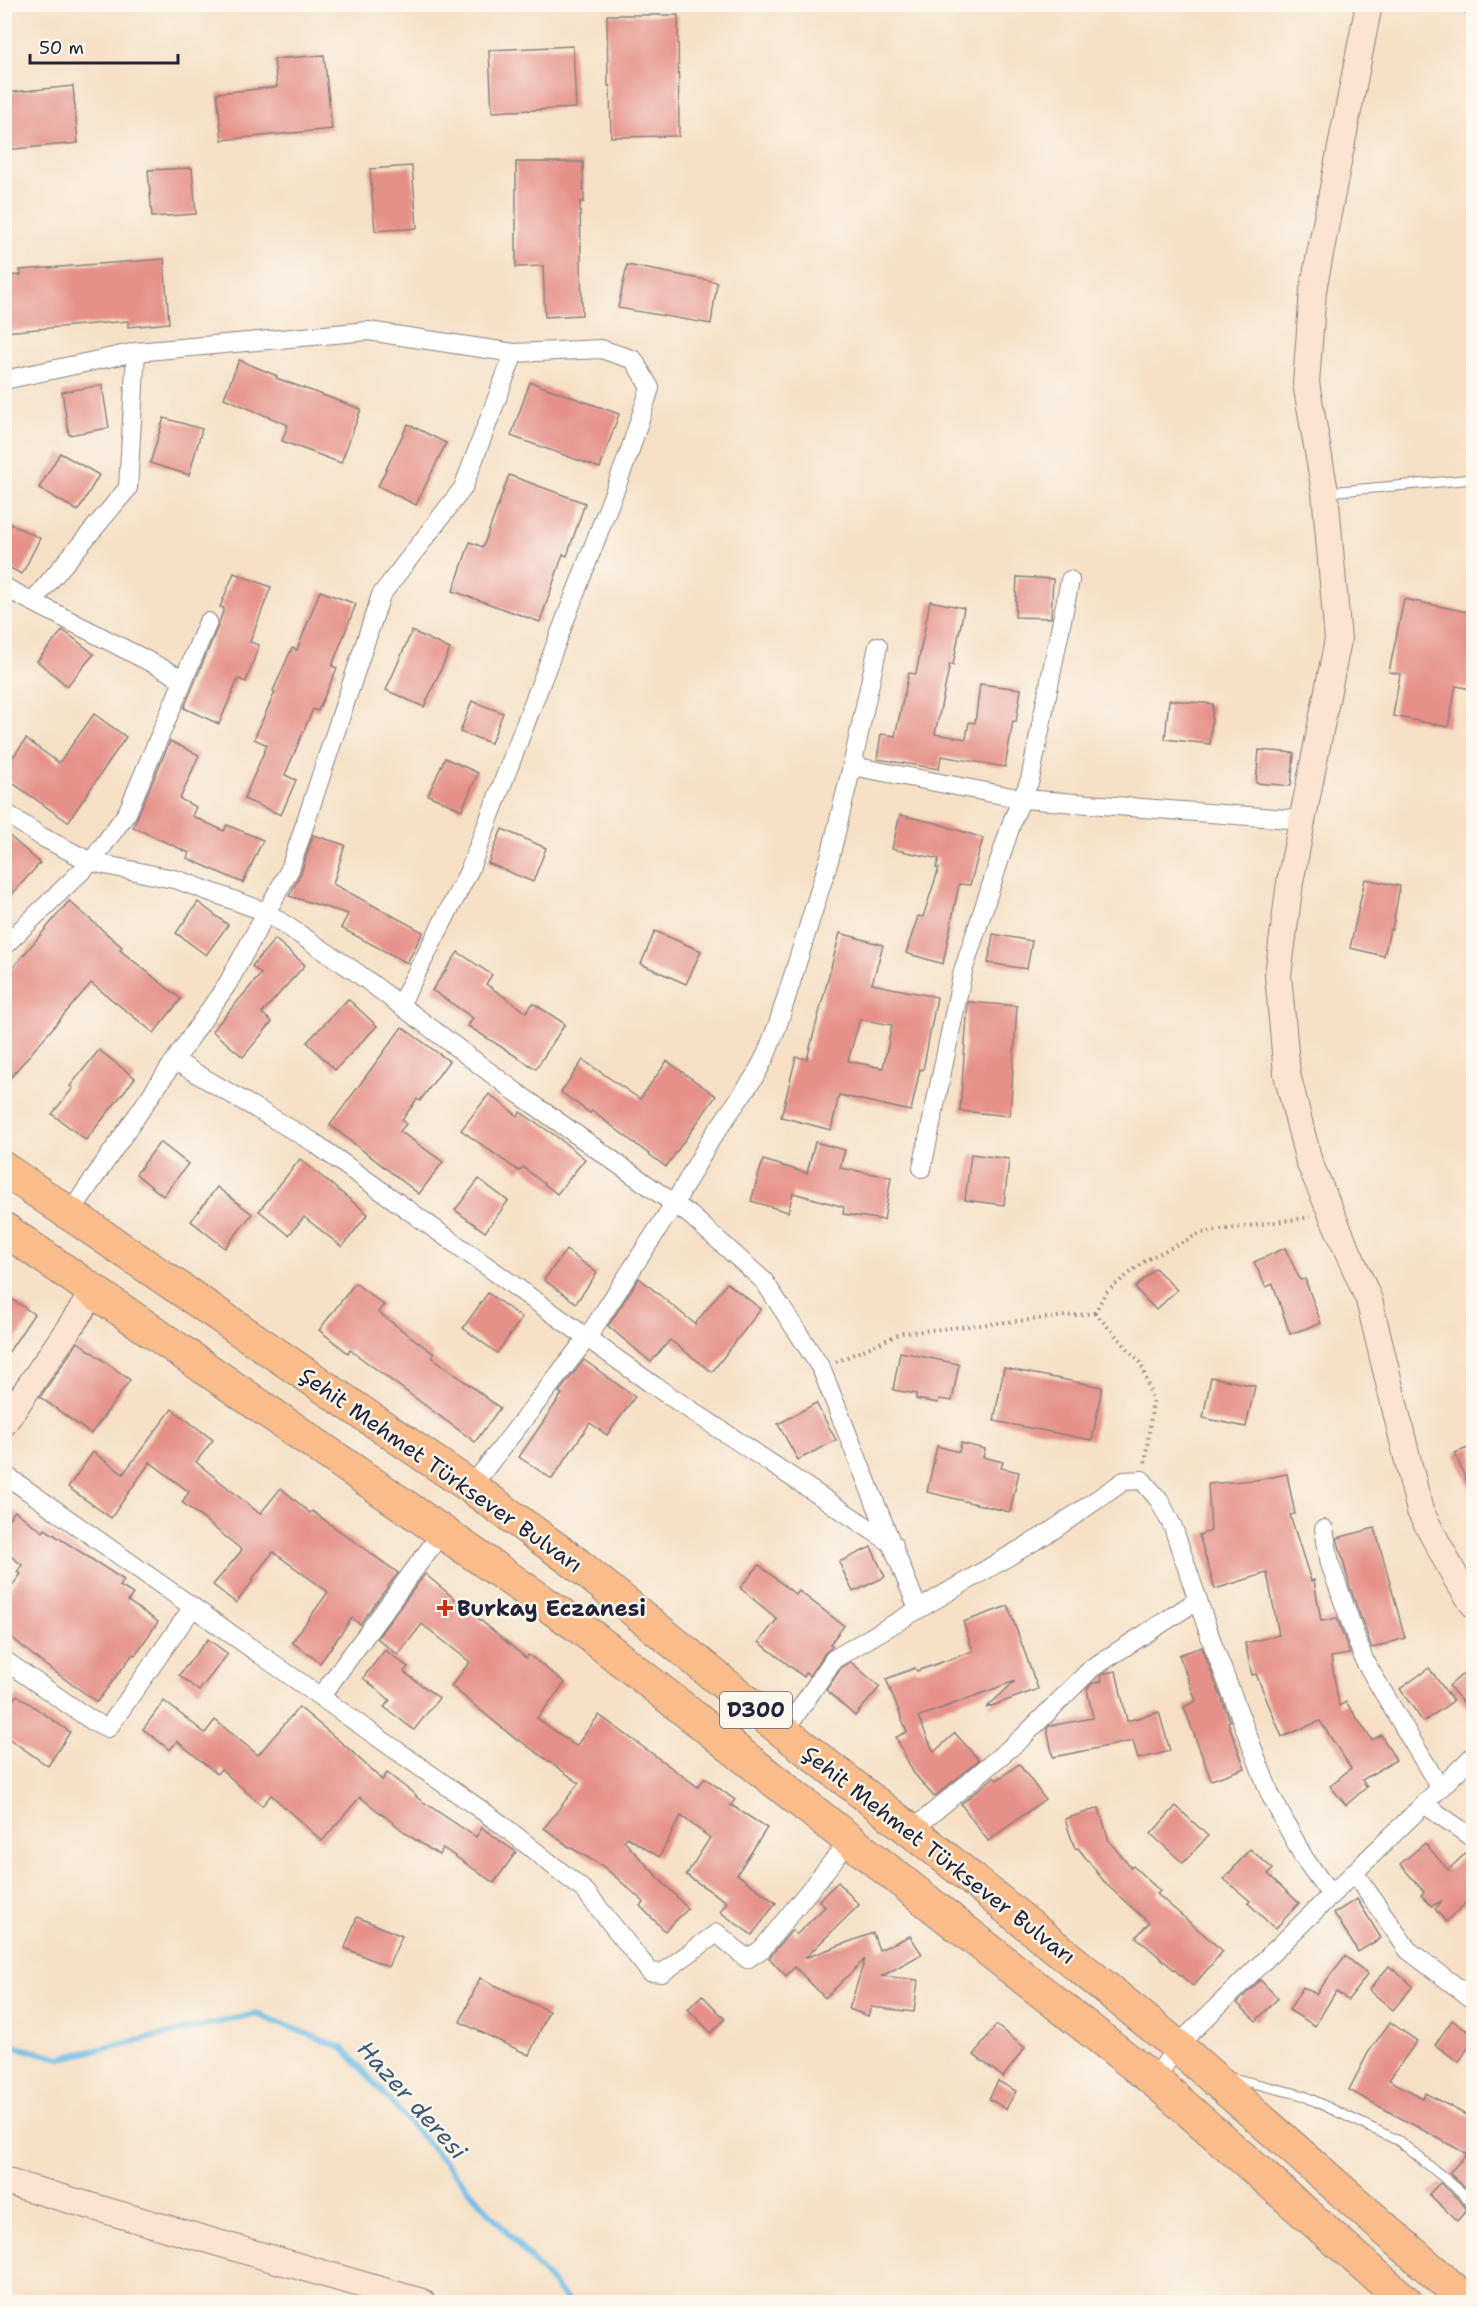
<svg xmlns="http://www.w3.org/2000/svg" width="1478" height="2307" font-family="'Shantell Sans',sans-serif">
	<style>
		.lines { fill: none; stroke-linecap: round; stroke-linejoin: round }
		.stream { stroke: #6abbe5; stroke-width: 6 }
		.building { fill: #e59088; fill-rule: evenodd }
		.lane-casing { stroke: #8c8180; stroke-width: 11 }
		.street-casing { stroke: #8c8180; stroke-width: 20 }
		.secondary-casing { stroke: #8c8180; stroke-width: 28 }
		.highway-casing { stroke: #8c8180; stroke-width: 35 }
		.path { stroke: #8c8180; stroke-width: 4; stroke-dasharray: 1.5 4.5; stroke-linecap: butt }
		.lane { stroke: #fff; stroke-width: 9 }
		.street { stroke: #fff; stroke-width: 18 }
		.secondary { stroke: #fde4d0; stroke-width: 26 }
		.highway { stroke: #f9bc8a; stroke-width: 33 }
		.poi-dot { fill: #c8321e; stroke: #fbf7ec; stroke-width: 2 }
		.labels { text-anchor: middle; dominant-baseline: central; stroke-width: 5; stroke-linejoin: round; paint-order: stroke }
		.shield { fill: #fbf7ec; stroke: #636270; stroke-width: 1.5 }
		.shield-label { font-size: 21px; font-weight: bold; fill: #22223b }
		.street-label { font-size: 22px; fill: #22223b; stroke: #fbf7ec }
		.poi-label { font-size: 22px; font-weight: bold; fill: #22223b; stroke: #fbf7ec; text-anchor: start }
		.water-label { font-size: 24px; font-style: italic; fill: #3b5876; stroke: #fbf7ec }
	</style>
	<rect width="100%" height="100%" fill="#fbf7ec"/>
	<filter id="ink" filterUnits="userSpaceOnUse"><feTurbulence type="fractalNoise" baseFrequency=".0167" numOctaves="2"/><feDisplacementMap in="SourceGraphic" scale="12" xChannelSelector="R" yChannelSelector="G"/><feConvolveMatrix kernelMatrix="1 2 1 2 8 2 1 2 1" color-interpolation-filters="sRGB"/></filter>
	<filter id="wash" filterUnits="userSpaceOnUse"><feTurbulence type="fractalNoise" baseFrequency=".008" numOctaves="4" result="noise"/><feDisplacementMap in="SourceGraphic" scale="24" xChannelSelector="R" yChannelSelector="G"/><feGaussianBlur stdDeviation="1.35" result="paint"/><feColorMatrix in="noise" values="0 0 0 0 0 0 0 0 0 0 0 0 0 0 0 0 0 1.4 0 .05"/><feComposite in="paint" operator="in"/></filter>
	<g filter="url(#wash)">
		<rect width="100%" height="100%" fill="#f6e0c6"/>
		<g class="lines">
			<path class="stream" d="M 4,2044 L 61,2058 L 256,2014 L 343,2048 L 569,2302"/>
		</g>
		<g id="blocks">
			<g class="building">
				<path d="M 607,15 L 678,15 L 679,136 L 611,137 L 610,86 L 608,86 Z"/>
				<path d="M 573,46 L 576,108 L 492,112 L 489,50 Z"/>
				<path d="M 324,55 L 332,129 L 222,140 L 217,93 L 277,87 L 274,59 Z"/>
				<path d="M 73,86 L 78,143 L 4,150 L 4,93 Z"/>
				<path d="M 516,162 L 583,162 L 584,202 L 580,202 L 582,315 L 545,317 L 543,266 L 516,267 Z"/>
				<path d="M 412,166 L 417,228 L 375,231 L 370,169 Z"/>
				<path d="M 192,168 L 196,214 L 152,217 L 148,170 Z"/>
				<path d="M 164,259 L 169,323 L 128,327 L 128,321 L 4,332 L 4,276 L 21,275 L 20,270 Z"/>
				<path d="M 627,265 L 717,282 L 711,324 L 618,308 Z"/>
				<path d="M 239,360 L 277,376 L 276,378 L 361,409 L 341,463 L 282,441 L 288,425 L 224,398 Z"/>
				<path d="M 530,382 L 619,414 L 600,468 L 511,436 Z"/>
				<path d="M 102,385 L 109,428 L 69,435 L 62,392 Z"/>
				<path d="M 164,418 L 202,429 L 189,475 L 150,463 Z"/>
				<path d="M 408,424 L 446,443 L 416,505 L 378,486 Z"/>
				<path d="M 60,453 L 99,475 L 78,511 L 39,488 Z"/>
				<path d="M 509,475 L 585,503 L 567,556 L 563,554 L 540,622 L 453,591 L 470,542 L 483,547 Z"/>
				<path d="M 4,521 L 40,538 L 22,574 L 4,565 Z"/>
				<path d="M 234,573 L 271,587 L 250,642 L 259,645 L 246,682 L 238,679 L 219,724 L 184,708 L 218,626 L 224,608 L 220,607 Z"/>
				<path d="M 1017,577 L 1053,579 L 1051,618 L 1015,617 Z"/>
				<path d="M 320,591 L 356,604 L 332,666 L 337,668 L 318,711 L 313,709 L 285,775 L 296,780 L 281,815 L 244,799 L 267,745 L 254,739 L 275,692 L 273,691 L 292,648 L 297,650 Z"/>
				<path d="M 1404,599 L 1473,613 L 1473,677 L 1471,689 L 1456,686 L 1448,727 L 1393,716 L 1400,674 L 1389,672 Z"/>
				<path d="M 930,601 L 964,608 L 953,665 L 950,664 L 935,734 L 966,739 L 969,722 L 975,723 L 980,684 L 1021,689 L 1016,722 L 1013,721 L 1005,767 L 941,756 L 939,769 L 877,759 L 881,734 L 895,736 L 909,673 L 916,674 Z"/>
				<path d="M 63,630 L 94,654 L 67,686 L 37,661 Z"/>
				<path d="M 412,631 L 450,649 L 424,707 L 386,690 Z"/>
				<path d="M 1169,700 L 1213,704 L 1210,744 L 1165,739 Z"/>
				<path d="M 472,701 L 503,713 L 491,743 L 460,732 Z"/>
				<path d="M 94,714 L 126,737 L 68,822 L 4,777 L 4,769 L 26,739 L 59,763 Z"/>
				<path d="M 170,741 L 199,755 L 180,799 L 196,807 L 192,816 L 224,831 L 227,825 L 263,840 L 243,883 L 187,858 L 189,853 L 133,827 Z"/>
				<path d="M 1259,750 L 1294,753 L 1291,786 L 1256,783 Z"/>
				<path d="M 445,758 L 478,773 L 462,810 L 428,795 Z"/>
				<path d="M 900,815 L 936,823 L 983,838 L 970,885 L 959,884 L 943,964 L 906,953 L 918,916 L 923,917 L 939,868 L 936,868 L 939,859 L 892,849 Z"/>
				<path d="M 502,829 L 546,848 L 533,882 L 488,863 Z"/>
				<path d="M 4,831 L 40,863 L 4,903 Z"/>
				<path d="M 313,835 L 345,845 L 333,884 L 423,932 L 407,963 L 341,928 L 348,914 L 289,896 L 301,873 Z"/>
				<path d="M 1365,879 L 1400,886 L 1392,930 L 1390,929 L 1384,956 L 1350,948 Z"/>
				<path d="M 69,901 L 122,947 L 120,950 L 181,999 L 154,1033 L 91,983 L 4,1085 L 4,978 Z"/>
				<path d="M 198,902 L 228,925 L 206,955 L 176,933 Z"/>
				<path d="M 655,931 L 701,951 L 686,984 L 641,964 Z"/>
				<path d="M 840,933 L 883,945 L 872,984 L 937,997 L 923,1070 L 920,1069 L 911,1111 L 839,1095 L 831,1130 L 781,1117 L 796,1057 L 807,1059 ZM 860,1019 L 892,1025 L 883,1068 L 848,1061 Z"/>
				<path d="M 993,934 L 1032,941 L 1027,969 L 988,963 Z"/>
				<path d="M 275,939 L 305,965 L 262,1013 L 272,1022 L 243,1057 L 212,1031 L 261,974 L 252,966 Z"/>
				<path d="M 458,952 L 492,975 L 486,984 L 526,1012 L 533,1003 L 565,1024 L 536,1069 L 468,1026 L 473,1018 L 432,990 Z"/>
				<path d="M 348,999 L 377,1026 L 335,1070 L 307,1042 Z"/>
				<path d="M 968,1002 L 1017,1006 L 1010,1116 L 960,1111 Z"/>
				<path d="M 402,1027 L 449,1061 L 420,1101 L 417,1099 L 402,1120 L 406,1124 L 400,1131 L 443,1162 L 419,1194 L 330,1125 Z"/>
				<path d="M 99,1050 L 135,1078 L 86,1140 L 52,1114 L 73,1088 L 70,1086 Z"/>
				<path d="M 583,1060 L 640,1099 L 667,1061 L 716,1096 L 666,1167 L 592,1111 L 590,1113 L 561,1092 Z"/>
				<path d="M 489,1094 L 518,1116 L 520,1112 L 556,1136 L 585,1159 L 557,1194 L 523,1167 L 519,1171 L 461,1130 Z"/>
				<path d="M 160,1142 L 188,1164 L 163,1196 L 136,1174 Z"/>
				<path d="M 815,1142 L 845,1150 L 840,1168 L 891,1177 L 884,1220 L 843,1214 L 844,1207 L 793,1193 L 788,1212 L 751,1201 L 763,1160 L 807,1173 Z"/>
				<path d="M 971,1154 L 1009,1159 L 1004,1205 L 965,1200 Z"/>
				<path d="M 300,1159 L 368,1214 L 342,1247 L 304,1217 L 289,1235 L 259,1211 Z"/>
				<path d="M 479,1179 L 508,1201 L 485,1232 L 455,1210 Z"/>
				<path d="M 217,1187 L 252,1214 L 225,1248 L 191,1221 Z"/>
				<path d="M 1285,1248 L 1300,1280 L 1305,1279 L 1321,1323 L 1290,1334 L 1273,1284 L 1266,1287 L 1254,1262 Z"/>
				<path d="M 566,1250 L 597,1273 L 576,1303 L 544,1280 Z"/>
				<path d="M 1155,1268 L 1177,1290 L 1156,1310 L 1135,1288 Z"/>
				<path d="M 639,1278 L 695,1324 L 727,1283 L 761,1309 L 712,1372 L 670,1340 L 651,1362 L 608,1326 Z"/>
				<path d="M 355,1283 L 384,1305 L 378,1312 L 434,1354 L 432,1357 L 500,1408 L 475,1442 L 350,1350 L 348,1353 L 319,1330 Z"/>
				<path d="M 488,1293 L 522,1318 L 497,1353 L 463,1328 Z"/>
				<path d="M 4,1294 L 34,1314 L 4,1359 Z"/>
				<path d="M 78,1342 L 130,1380 L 91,1434 L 40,1397 Z"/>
				<path d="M 900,1352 L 959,1364 L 952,1401 L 939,1399 L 938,1403 L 916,1399 L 916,1394 L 893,1390 Z"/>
				<path d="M 584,1360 L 635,1397 L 607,1435 L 590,1423 L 552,1479 L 519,1457 L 562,1394 L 559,1392 Z"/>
				<path d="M 1004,1368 L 1102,1387 L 1092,1440 L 994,1421 Z"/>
				<path d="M 1211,1377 L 1255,1386 L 1246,1427 L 1203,1418 Z"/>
				<path d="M 816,1403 L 836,1440 L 798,1460 L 778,1424 Z"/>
				<path d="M 172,1409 L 213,1440 L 196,1462 L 260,1514 L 281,1488 L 310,1513 L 312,1511 L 398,1573 L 360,1624 L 352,1618 L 320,1663 L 292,1642 L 328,1592 L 273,1552 L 252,1579 L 254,1580 L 236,1603 L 213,1585 L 242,1550 L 182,1502 L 189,1492 L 150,1462 L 111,1518 L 68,1487 L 93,1452 L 123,1474 Z"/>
				<path d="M 961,1443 L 985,1449 L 983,1457 L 1003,1462 L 1001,1468 L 1019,1472 L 1010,1512 L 927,1492 L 937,1446 L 959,1452 Z"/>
				<path d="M 1473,1446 L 1473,1498 L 1455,1453 Z"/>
				<path d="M 1287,1474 L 1295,1514 L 1290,1515 L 1311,1581 L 1314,1580 L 1321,1621 L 1337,1618 L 1350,1654 L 1331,1657 L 1339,1706 L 1346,1702 L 1372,1740 L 1381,1735 L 1396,1760 L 1362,1780 L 1367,1787 L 1346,1805 L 1330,1786 L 1351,1768 L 1320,1721 L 1282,1737 L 1256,1674 L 1252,1675 L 1245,1643 L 1279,1635 L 1267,1573 L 1215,1589 L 1199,1535 L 1211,1531 L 1208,1484 L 1256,1480 Z"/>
				<path d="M 15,1511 L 43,1532 L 45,1529 L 124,1580 L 120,1586 L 133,1594 L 128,1601 L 158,1622 L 135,1655 L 133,1654 L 97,1702 L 41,1662 L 4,1631 L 4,1596 L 21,1574 L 17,1572 L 22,1565 L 4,1551 L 4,1524 Z"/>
				<path d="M 1375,1528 L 1405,1638 L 1372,1648 L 1350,1587 L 1337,1538 Z"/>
				<path d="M 871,1547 L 885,1577 L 853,1592 L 839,1562 Z"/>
				<path d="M 759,1565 L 796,1595 L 799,1591 L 844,1626 L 830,1644 L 833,1646 L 825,1653 L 809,1676 L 806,1673 L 804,1677 L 759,1642 L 777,1619 L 740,1588 Z"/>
				<path d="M 425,1574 L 526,1658 L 529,1655 L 565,1683 L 537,1718 L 576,1746 L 599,1715 L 698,1787 L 705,1778 L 735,1800 L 731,1805 L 767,1828 L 737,1874 L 776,1903 L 752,1935 L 720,1912 L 727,1902 L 686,1875 L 710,1838 L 681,1816 L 659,1857 L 627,1837 L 624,1841 L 688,1909 L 665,1931 L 640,1906 L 644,1902 L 604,1867 L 568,1846 L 544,1828 L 579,1783 L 519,1740 L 518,1741 L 451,1686 L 470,1662 L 422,1624 L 398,1655 L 377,1638 Z"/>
				<path d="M 1008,1606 L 1038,1689 L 986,1708 L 1015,1681 L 918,1717 L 934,1752 L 955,1733 L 979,1760 L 934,1797 L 913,1772 L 896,1737 L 907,1732 L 886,1679 L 915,1668 L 917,1671 L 973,1651 L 963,1622 Z"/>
				<path d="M 208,1639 L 228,1654 L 199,1691 L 179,1675 Z"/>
				<path d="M 1202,1647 L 1230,1721 L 1228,1722 L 1245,1768 L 1211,1780 L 1184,1707 L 1196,1701 L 1179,1655 Z"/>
				<path d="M 385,1650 L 408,1667 L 404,1672 L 439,1698 L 414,1730 L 384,1707 L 390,1700 L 363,1678 Z"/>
				<path d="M 851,1662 L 880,1687 L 855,1716 L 826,1690 L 842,1667 Z"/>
				<path d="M 1473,1665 L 1473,1715 L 1449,1686 Z"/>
				<path d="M 1429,1668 L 1453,1701 L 1423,1722 L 1400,1689 Z"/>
				<path d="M 1116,1671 L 1127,1721 L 1159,1712 L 1170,1751 L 1138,1759 L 1133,1741 L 1053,1757 L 1047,1729 L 1049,1726 L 1093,1718 L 1087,1689 L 1093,1683 L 1102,1681 L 1101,1676 L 1105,1673 Z"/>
				<path d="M 17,1695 L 70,1732 L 48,1766 L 4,1735 L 4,1713 Z"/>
				<path d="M 164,1701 L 205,1733 L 215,1720 L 258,1755 L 299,1707 L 349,1749 L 382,1780 L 387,1773 L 417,1796 L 416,1797 L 476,1837 L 482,1828 L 516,1852 L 494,1883 L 443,1848 L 439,1855 L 411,1837 L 360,1797 L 322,1841 L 271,1795 L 262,1806 L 221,1769 L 217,1774 L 177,1741 L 170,1750 L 143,1729 Z"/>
				<path d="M 1019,1764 L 1045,1799 L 988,1841 L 961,1804 L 994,1777 L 997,1780 Z"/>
				<path d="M 1176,1806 L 1208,1836 L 1183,1863 L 1151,1834 Z"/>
				<path d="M 1099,1808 L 1109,1841 L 1131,1868 L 1133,1866 L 1160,1891 L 1157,1894 L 1223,1951 L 1193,1986 L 1136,1937 L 1149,1923 L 1106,1884 L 1078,1848 L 1075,1849 L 1065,1819 Z"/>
				<path d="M 1425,1843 L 1448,1870 L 1470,1849 L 1473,1850 L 1473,1896 L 1446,1922 L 1435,1909 L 1442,1901 L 1432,1906 L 1421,1895 L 1424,1892 L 1400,1864 Z"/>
				<path d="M 1250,1849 L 1273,1869 L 1268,1874 L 1299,1903 L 1275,1929 L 1248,1903 L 1250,1901 L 1224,1879 Z"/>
				<path d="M 838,1882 L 859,1905 L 805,1958 L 873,1933 L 879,1950 L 910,1936 L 922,1954 L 882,1976 L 918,1980 L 914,2012 L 871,2007 L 868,2016 L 849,2009 L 865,1959 L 825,1998 L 795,1967 L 786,1976 L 769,1958 L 792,1930 L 796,1935 L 825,1907 L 819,1900 Z"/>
				<path d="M 1357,1899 L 1381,1938 L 1358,1952 L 1334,1913 Z"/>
				<path d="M 357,1917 L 402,1936 L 388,1967 L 345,1948 Z"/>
				<path d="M 1345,1956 L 1368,1974 L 1348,2000 L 1336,1991 L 1315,2026 L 1289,2010 L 1303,1987 L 1316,1994 Z"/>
				<path d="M 1389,1966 L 1413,1986 L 1393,2010 L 1369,1990 Z"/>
				<path d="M 480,1978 L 549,2011 L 529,2055 L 460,2022 Z"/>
				<path d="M 1260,1980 L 1278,1998 L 1256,2021 L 1237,2003 Z"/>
				<path d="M 702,1995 L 725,2019 L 711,2033 L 688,2009 Z"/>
				<path d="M 1452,2020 L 1473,2035 L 1473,2040 L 1459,2062 L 1435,2045 Z"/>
				<path d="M 1390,2022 L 1417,2041 L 1389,2080 L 1423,2098 L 1426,2093 L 1473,2119 L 1473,2195 L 1449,2173 L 1467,2154 L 1349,2090 L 1368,2053 Z"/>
				<path d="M 996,2025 L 1025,2048 L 1003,2077 L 974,2055 Z"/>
				<path d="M 998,2081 L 1016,2091 L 1006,2109 L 989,2099 Z"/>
				<path d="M 1440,2183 L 1460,2200 L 1467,2210 L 1457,2221 L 1429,2194 Z"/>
			</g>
		</g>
	</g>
	<g filter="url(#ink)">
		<use href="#blocks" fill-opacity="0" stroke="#8c8180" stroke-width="1.5"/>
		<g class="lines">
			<g class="lane-casing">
				<g id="lane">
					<path d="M 1328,492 L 1474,479"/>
					<path d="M 1232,2078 L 1302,2095 L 1399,2141 L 1465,2195 L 1474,2208"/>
				</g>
			</g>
			<g class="street-casing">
				<g id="street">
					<path d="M 1469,4 L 1474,7"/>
					<path d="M 4,380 L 136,352 L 368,331 L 514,353 L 601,349 L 634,360 L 650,388 L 629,453 L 469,871 L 400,1005"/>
					<path d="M 4,587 L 183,679"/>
					<path d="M 33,601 L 128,488 L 136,352"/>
					<path d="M 852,766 L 1023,799 L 1302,820"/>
					<path d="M 4,812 L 42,837 L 91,862 L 178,880 L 266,912 L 356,972 L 516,1092 L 690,1215 L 764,1281 L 821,1368 L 918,1609"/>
					<path d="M 4,946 L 91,862 L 127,813 L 208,622"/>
					<path d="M 175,1061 L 313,1142 L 653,1385 L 894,1545"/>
					<path d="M 922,1168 L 963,971 L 1013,819 L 1030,780 L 1070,580"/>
					<path d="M 70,1213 L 228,983 L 290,869 L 381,595 L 463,488 L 514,353"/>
					<path d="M 4,1474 L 501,1824 L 585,1891 L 650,1972 L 662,1973 L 717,1933 L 747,1959 L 762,1949 L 850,1840"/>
					<path d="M 471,1487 L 587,1338 L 674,1204 L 711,1139 L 755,1076 L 766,1055 L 778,1024 L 830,857 L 852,766 L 878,646"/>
					<path d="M 1324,1529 L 1330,1564 L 1364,1660 L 1440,1788"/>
					<path d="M 4,1660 L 91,1720 L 108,1728 L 193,1607"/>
					<path d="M 321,1696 L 442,1532"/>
					<path d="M 784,1732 L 834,1659 L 1050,1532 L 1124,1481 L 1142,1480 L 1159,1500 L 1173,1527 L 1213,1645 L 1270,1794 L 1304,1858 L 1331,1895"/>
					<path d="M 1424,1804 L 1474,1839"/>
					<path d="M 911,1831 L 1022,1738 L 1092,1668 L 1198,1600"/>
					<path d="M 1354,1872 L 1408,1950 L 1474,2000"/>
					<path d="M 1154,2081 L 1177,2046 L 1474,1755"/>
				</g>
			</g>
			<g class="secondary-casing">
				<g id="secondary">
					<path d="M 1369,4 L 1313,290 L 1306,383 L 1325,492 L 1338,640 L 1290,882 L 1278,975 L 1287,1074 L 1309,1162 L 1369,1300 L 1420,1511 L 1457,1580 L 1474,1605"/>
					<path d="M 4,1423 L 94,1292"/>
					<path d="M 4,2181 L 422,2302"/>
				</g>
			</g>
			<g class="highway-casing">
				<g id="highway">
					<path d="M 4,1169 L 471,1487 L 577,1564 L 784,1732 L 936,1850 L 1177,2046 L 1468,2302"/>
					<path d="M 4,1229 L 581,1628 L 1161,2086 L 1406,2302"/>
				</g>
			</g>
			<g class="path">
				<path d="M 1095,1313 L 1105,1293 L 1146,1260 L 1201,1233 L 1310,1217"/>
				<path d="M 1095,1313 L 1141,1363 L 1153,1402 L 1145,1463"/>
				<path d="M 836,1362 L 902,1333 L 1095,1313"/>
			</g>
			<use href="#lane" class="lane"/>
			<use href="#street" class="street"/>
			<use href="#secondary" class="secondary"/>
			<use href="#highway" class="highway"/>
		</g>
	</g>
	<path class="poi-dot" d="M442 1599h6v6h6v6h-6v6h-6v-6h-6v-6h6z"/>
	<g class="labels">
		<rect class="shield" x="720" y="1692" width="72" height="36" rx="4.5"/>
		<g class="shield-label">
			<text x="756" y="1710">D300</text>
		</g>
		<g class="street-label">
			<text transform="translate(441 1470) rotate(35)">Şehit Mehmet Türksever Bulvarı</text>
			<text transform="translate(939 1855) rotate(38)">Şehit Mehmet Türksever Bulvarı</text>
		</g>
		<g class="poi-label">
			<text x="457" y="1608">Burkay Eczanesi</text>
		</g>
		<g class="water-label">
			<text transform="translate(412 2100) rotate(48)">Hazer deresi</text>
		</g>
	</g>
	<rect width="1478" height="2307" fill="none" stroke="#fbf7ec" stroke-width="24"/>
	<path d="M30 54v9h148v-9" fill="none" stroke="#22223b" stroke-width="3"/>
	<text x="39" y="54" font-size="18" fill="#22223b" stroke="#fbf7ec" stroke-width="4.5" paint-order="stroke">50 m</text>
</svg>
